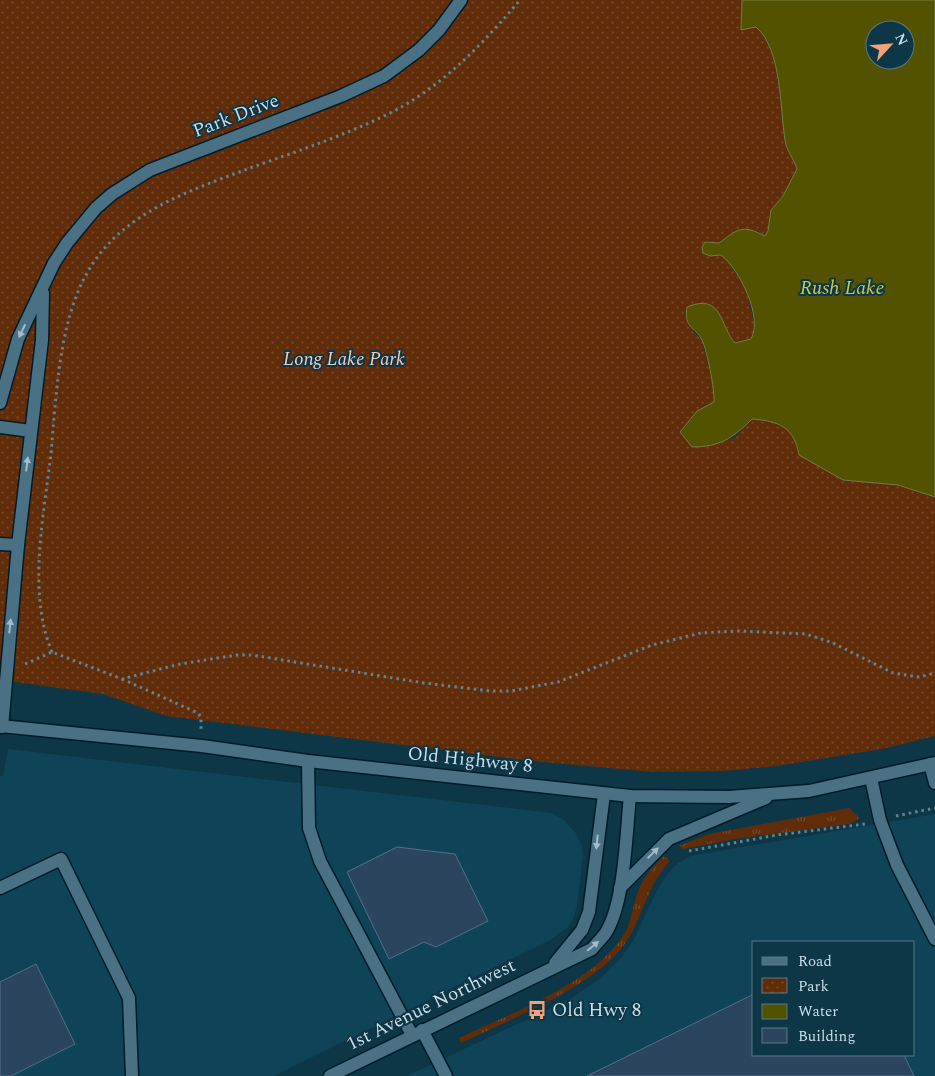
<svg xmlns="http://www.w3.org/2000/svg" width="935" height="1076" font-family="Spectral,serif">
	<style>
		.built { fill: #0f4357; fill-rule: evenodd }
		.grass { fill: url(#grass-tufts) }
		.park { fill: url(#park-dots) }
		.water { fill: #535200; stroke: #767c45; fill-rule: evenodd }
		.building { fill: #2c455e; stroke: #546e8a }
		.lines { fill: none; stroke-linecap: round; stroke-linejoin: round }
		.minor-casing { stroke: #001c29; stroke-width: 15 }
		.path { stroke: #638290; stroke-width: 3; stroke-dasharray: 2.5 4; stroke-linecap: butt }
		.minor { stroke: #497083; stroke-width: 12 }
		.oneway { fill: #a2bcc9 }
		.labels { text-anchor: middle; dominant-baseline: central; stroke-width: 4; stroke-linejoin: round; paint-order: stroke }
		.street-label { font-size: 19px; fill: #c8dde7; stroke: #0d3647 }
		.park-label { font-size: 19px; font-style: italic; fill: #f6cbb4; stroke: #0d3647 }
		.poi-label { font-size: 19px; fill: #c8dde7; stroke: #0d3647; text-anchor: start }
		.water-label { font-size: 20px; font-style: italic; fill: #c7c84a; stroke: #0d3647 }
	</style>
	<defs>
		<pattern id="grass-tufts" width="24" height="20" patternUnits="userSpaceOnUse" patternTransform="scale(1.25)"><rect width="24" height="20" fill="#602c09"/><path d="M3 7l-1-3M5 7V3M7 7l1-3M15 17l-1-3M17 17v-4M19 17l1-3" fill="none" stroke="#754a2d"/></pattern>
		<pattern id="park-dots" width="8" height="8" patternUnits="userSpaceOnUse" patternTransform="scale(1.25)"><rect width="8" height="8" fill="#602c09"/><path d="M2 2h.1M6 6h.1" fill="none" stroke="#754a2d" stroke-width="1.8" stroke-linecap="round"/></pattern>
	</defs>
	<rect width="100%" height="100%" fill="#0d3647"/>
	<g class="built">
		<path d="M 8,749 L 552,813 L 564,820 L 575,832 L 582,846 L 583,856 L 577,906 L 573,919 L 568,927 L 550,940 L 274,1076 L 0,1076 L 0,776 L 3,776 Z"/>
		<path d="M 935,814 L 935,1076 L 407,1076 L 570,999 L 601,978 L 620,959 L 633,941 L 656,892 L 667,874 L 678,863 L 690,856 ZM 754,942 L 914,942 L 914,1055 L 754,1055 Z"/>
	</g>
	<g class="grass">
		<path d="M 849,808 L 860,818 L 850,824 L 735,839 L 683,849 L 679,846 L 709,834 Z"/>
		<path d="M 664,856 L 670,861 C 646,887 643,918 624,945 C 592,988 510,1019 461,1043 L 459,1038 C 511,1013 587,986 621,939 C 632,925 632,906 639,889 C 644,876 654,866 664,856 Z"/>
	</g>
	<path class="park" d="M 0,0 L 742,0 L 742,30 L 756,27 C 782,49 780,108 785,140 C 786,150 794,159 797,169 L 783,196 L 771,210 L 768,231 L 765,236 L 757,231 L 724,240 L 719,244 L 713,242 L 710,256 L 721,255 L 725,258 L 746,288 L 756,331 L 752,339 L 735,343 C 718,325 728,305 695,304 L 692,330 L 702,340 L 715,392 L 714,402 L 697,411 L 701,447 L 734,438 L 752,419 L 768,420 L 790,430 L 797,441 L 843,480 L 898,485 L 935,498 L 935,736 L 882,749 L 777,766 L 724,771 L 652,772 L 533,761 L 166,716 L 103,694 L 0,680 Z"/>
	<path class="water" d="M 742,0 L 935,0 L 935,497 L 898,485 L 843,480 L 799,455 C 794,427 779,421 752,419 C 733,438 720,447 692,447 L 680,432 L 697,411 L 714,402 C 715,391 707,350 702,340 C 694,325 684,329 687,307 C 723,292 720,327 735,343 L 751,339 C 763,317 740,270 721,255 L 710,256 L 703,253 L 702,247 L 705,242 L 719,243 C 738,229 742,224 765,236 L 768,231 L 771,210 L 783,196 L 797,169 C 794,159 786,150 785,140 C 780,109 782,49 756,27 L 741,30 ZM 875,30 L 905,30 L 905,60 L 875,60 Z"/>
	<g class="building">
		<path d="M 397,847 L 455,854 L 488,921 L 436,947 L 424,942 L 389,959 L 347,872 Z"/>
		<path d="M 36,964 L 75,1044 L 11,1076 L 0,1076 L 0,982 Z"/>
		<path d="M 754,994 L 754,1055 L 904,1055 L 914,1076 L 587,1076 Z"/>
	</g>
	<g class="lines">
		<g class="minor-casing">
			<g id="minor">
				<path d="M 0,403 L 18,339 L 54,263 L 67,243 L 96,208 L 112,194 L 150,170 L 341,96 L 384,76 L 419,50 L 439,30 L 461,0"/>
				<path d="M 0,427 L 31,431"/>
				<path d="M 0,544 L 18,545"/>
				<path d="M 0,726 L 202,746 L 308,761 L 630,796 L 729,797 L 809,791 L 935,763"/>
				<path d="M 2,727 L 18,545 L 42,340 L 43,293"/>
				<path d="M 308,761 L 309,828 L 320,861 L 412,1035"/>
				<path d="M 930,764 L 935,783"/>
				<path d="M 871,778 L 880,820 L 897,865 L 935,939"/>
				<path d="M 0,888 L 61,859 L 129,998 L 132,1076"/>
				<path d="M 620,888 L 669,839 L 766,798"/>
				<path d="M 555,963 L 582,930 L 589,912 L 604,794"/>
				<path d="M 422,1030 L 446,1076"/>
				<path d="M 330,1076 L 592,949 C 596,944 601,939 605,934 C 625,904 626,833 630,796"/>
			</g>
		</g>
		<g class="path">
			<path d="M 52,652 C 27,593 44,515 51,453 C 56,398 59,323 86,275 C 119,213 189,191 250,168 C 295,152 340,137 382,117 C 438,91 481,46 520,0"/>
			<path d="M 25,664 L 52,652 L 122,679 L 180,664 L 237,655 L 252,655 L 424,683 L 490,691 L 511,691 L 558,682 L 652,645 L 701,633 L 738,631 L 806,634 L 833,643 L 893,673 L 919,677 L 935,673"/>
			<path d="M 122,679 L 198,713 L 201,717 L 201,730"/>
			<path d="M 896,816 L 935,808"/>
			<path d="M 689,851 L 777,835 L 865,824"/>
		</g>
		<use href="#minor" class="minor"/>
	</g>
	<defs><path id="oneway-solid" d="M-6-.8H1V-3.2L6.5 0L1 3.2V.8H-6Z" transform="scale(1.25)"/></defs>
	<g class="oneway">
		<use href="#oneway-solid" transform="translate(22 331) rotate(116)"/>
		<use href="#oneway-solid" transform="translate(27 464) rotate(-83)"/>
		<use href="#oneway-solid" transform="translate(10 626) rotate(-84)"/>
		<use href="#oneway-solid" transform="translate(597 842) rotate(96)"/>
		<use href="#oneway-solid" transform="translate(653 853) rotate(-44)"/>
		<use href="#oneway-solid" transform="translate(593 946) rotate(-40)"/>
	</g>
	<defs>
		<g id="bus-bare" transform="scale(1.5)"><path d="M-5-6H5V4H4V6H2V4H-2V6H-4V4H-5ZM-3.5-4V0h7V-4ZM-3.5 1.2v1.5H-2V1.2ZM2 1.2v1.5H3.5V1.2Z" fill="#f0a378" stroke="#0d3647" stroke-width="2.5" paint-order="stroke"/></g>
	</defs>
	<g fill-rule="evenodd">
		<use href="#bus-bare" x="537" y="1010"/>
	</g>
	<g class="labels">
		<g class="street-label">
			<text transform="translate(236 116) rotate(-21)">Park Drive</text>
			<text transform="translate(470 760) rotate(6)">Old Highway 8</text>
			<text transform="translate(431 1005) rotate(-26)">1st Avenue Northwest</text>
		</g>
		<g class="park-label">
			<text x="344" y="359">Long Lake Park</text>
		</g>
		<g class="poi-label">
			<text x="552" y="1010">Old Hwy 8</text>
		</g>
		<g class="water-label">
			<text x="842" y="288">Rush Lake</text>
		</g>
	</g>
	<rect x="752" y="941" width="162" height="115" fill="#0d3647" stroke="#587987"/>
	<rect x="762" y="957" width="25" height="8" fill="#497083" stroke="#587987"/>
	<text x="798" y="966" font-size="15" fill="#c8dde7">Road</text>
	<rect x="762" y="978" width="25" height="15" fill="url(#park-dots)" stroke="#587987"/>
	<text x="798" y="991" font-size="15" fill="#c8dde7">Park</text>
	<rect x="762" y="1004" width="25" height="15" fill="#535200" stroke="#587987"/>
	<text x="798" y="1016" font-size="15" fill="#c8dde7">Water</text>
	<rect x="762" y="1028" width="25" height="15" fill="#2c455e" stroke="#587987"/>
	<text x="798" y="1041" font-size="15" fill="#c8dde7">Building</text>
	<g transform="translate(890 45) rotate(64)"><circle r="24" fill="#0d3647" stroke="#587987"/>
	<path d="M0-4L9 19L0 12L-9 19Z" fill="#f0a378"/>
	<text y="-8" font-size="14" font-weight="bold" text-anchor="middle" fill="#c8dde7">N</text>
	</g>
</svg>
